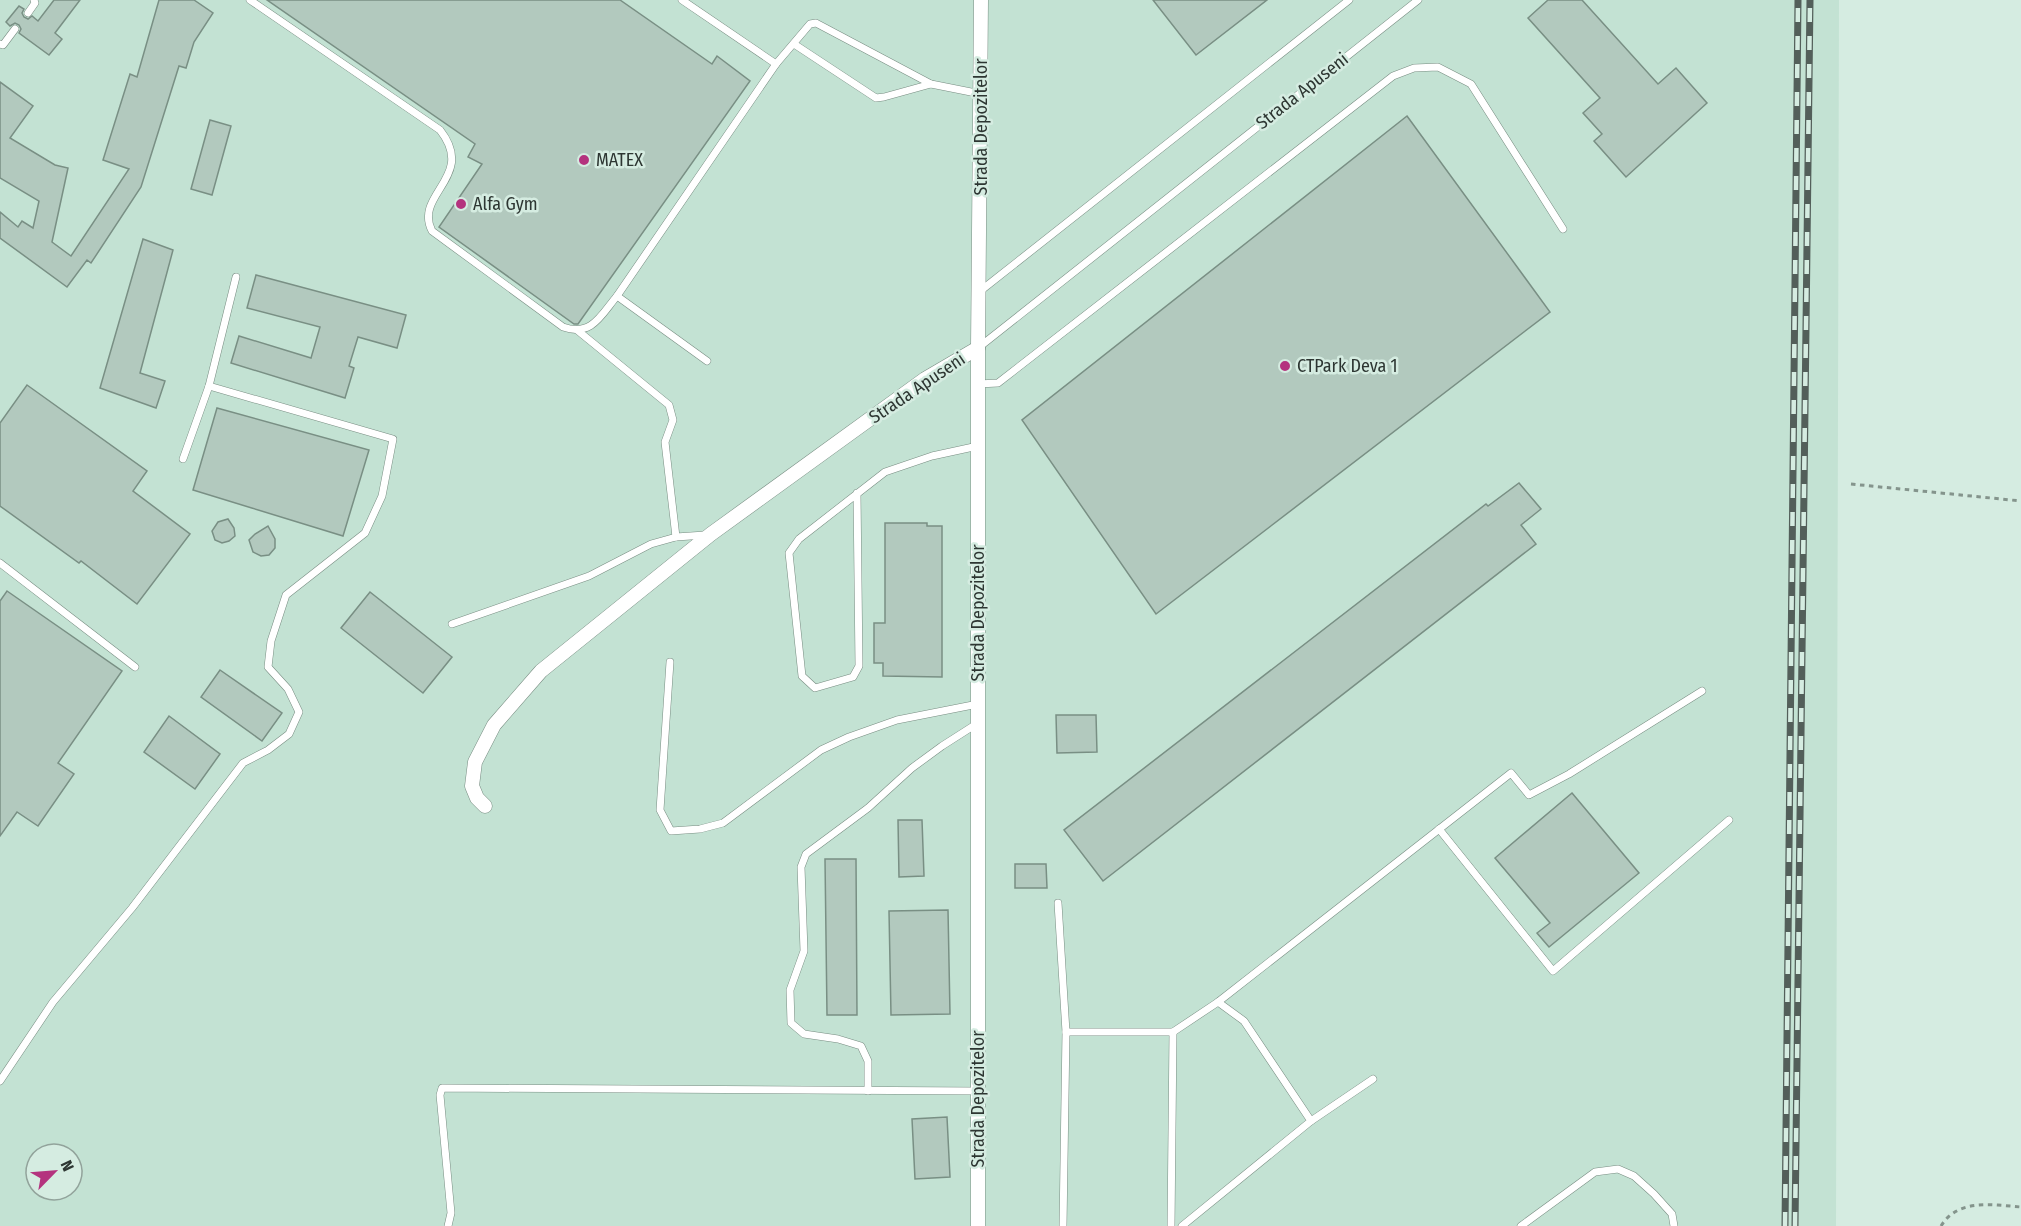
<svg xmlns="http://www.w3.org/2000/svg" width="2021" height="1226" font-family="'Fira Sans Condensed',sans-serif">
	<style>
		.built { fill: #c3e2d3; fill-rule: evenodd }
		.building { fill: #b2c9be; stroke: #798f84; stroke-width: 1.5 }
		.lines { fill: none; stroke-linecap: round; stroke-linejoin: round }
		.service-casing { stroke: #788d82; stroke-width: 8 }
		.minor-casing { stroke: #788d82; stroke-width: 15 }
		.path { stroke: #84948c; stroke-width: 3; stroke-dasharray: 4.5 4.5; stroke-linecap: butt }
		.service { stroke: #fff; stroke-width: 7 }
		.minor { stroke: #fff; stroke-width: 14 }
		.rail-casing { stroke: #535f5a; stroke-width: 7 }
		.rail { stroke: #d5ece1; stroke-width: 4.5; stroke-dasharray: 14; stroke-linecap: butt }
		.poi-dot { fill: #b4337e; stroke: #d5ece1; stroke-width: 2 }
		.labels { text-anchor: middle; dominant-baseline: central; stroke-width: 5; stroke-linejoin: round; paint-order: stroke }
		.street-label { font-size: 18px; fill: #2d3632; stroke: #d5ece1 }
		.poi-label { font-size: 18px; fill: #2d3632; stroke: #d5ece1; text-anchor: start }
	</style>
	<rect width="100%" height="100%" fill="#d5ece1"/>
	<path class="built" d="M 0,0 L 1839,0 L 1836,1226 L 0,1226 ZM 36,1154 L 72,1154 L 72,1190 L 36,1190 Z"/>
	<g class="building">
		<path d="M 54,0 L 80,0 L 55,33 L 62,39 L 49,55 L 19,33 L 21,29 L 19,25 L 15,23 L 10,26 L 6,22 L 19,6 L 24,9 L 22,13 L 24,17 L 28,19 L 32,16 L 38,21 Z"/>
		<path d="M 159,0 L 194,0 L 213,13 L 194,42 L 186,68 L 179,66 L 141,187 L 91,263 L 87,260 L 67,287 L 0,238 L 0,212 L 18,227 L 22,221 L 33,228 L 39,201 L 0,178 L 0,82 L 33,106 L 10,138 L 55,165 L 68,168 L 52,242 L 71,256 L 129,169 L 103,160 L 130,74 L 137,77 Z"/>
		<path d="M 267,0 L 620,0 L 712,64 L 717,56 L 750,81 L 578,324 L 574,324 L 439,227 L 482,164 L 468,157 L 475,144 Z"/>
		<path d="M 1153,0 L 1267,0 L 1196,55 Z"/>
		<path d="M 1548,0 L 1582,0 L 1658,84 L 1676,68 L 1707,103 L 1626,177 L 1594,141 L 1602,134 L 1583,113 L 1600,98 L 1528,18 Z"/>
		<path d="M 1407,116 L 1550,312 L 1156,614 L 1022,420 Z"/>
		<path d="M 210,120 L 231,126 L 212,195 L 191,189 Z"/>
		<path d="M 143,239 L 173,250 L 140,373 L 165,381 L 156,408 L 100,388 Z"/>
		<path d="M 256,275 L 406,315 L 397,348 L 358,337 L 349,366 L 354,368 L 345,398 L 231,363 L 239,336 L 311,358 L 320,327 L 247,308 Z"/>
		<path d="M 27,385 L 147,471 L 133,491 L 190,534 L 137,604 L 81,561 L 79,563 L 0,506 L 0,423 Z"/>
		<path d="M 217,408 L 369,450 L 343,536 L 193,490 Z"/>
		<path d="M 1519,483 L 1541,509 L 1521,525 L 1536,544 L 1103,881 L 1064,830 L 1486,504 L 1488,506 Z"/>
		<path d="M 228,519 L 234,528 L 235,536 L 229,541 L 222,543 L 215,540 L 212,531 L 218,522 Z"/>
		<path d="M 885,523 L 927,523 L 927,526 L 942,526 L 942,677 L 883,676 L 883,663 L 874,663 L 874,623 L 885,623 Z"/>
		<path d="M 268,526 L 275,539 L 275,548 L 269,555 L 261,556 L 253,552 L 249,540 L 255,534 Z"/>
		<path d="M 7,591 L 122,671 L 58,763 L 74,774 L 38,826 L 17,812 L 0,836 L 0,601 Z"/>
		<path d="M 370,592 L 452,657 L 423,693 L 341,628 Z"/>
		<path d="M 220,670 L 282,713 L 262,741 L 201,697 Z"/>
		<path d="M 1056,715 L 1096,715 L 1097,752 L 1057,753 Z"/>
		<path d="M 169,716 L 220,754 L 195,789 L 144,752 Z"/>
		<path d="M 1572,793 L 1639,873 L 1549,947 L 1537,933 L 1550,923 L 1495,858 Z"/>
		<path d="M 898,820 L 922,820 L 924,876 L 899,877 Z"/>
		<path d="M 825,859 L 856,859 L 857,1015 L 827,1015 Z"/>
		<path d="M 1015,864 L 1046,864 L 1047,888 L 1015,888 Z"/>
		<path d="M 948,910 L 950,1014 L 891,1015 L 889,911 Z"/>
		<path d="M 947,1117 L 950,1177 L 915,1179 L 912,1119 Z"/>
	</g>
	<g class="lines">
		<g class="service-casing">
			<g id="service">
				<path d="M 250,0 L 440,130 C 477,177 413,194 432,231 L 563,327 C 592,337 601,315 617,296 L 776,64 L 810,24 L 816,23 L 931,84 L 981,94"/>
				<path d="M 682,0 L 776,64"/>
				<path d="M 28,13 L 35,3 L 34,0"/>
				<path d="M 0,44 L 3,45 L 15,29"/>
				<path d="M 794,44 L 876,98 L 884,97 L 931,84"/>
				<path d="M 979,292 L 1349,0"/>
				<path d="M 617,296 L 707,361"/>
				<path d="M 577,330 L 669,405 L 673,420 L 665,442 L 676,537"/>
				<path d="M 978,348 L 1418,0"/>
				<path d="M 978,384 L 998,383 L 1393,76 L 1414,68 L 1438,67 L 1471,84 L 1563,229"/>
				<path d="M 183,459 L 209,386 L 236,277"/>
				<path d="M 857,493 L 859,666 L 853,677 L 815,688 L 802,676 L 789,553 L 799,539 L 885,472 L 932,456 L 978,446"/>
				<path d="M 0,563 L 135,667"/>
				<path d="M 452,624 L 589,576 L 651,544 L 676,537 L 705,535"/>
				<path d="M 670,662 L 660,810 L 671,831 L 700,829 L 723,823 L 821,750 L 849,737 L 897,720 L 978,704"/>
				<path d="M 1439,829 L 1553,971 L 1729,820"/>
				<path d="M 1058,903 L 1066,1032 L 1173,1032 L 1218,1002 L 1511,773 L 1529,795 L 1569,774 L 1702,691"/>
				<path d="M 0,1081 L 53,1002 L 132,908 L 243,763 L 268,750 L 289,734 L 299,712 L 288,689 L 268,667 L 271,641 L 286,595 L 365,533 L 382,496 L 393,439 L 209,386"/>
				<path d="M 868,1091 L 868,1061 L 861,1046 L 838,1039 L 804,1034 L 791,1023 L 790,990 L 804,951 L 801,867 L 806,854 L 868,808 L 912,768 L 942,746 L 978,723"/>
				<path d="M 1311,1121 L 1373,1079"/>
				<path d="M 448,1226 L 451,1213 L 440,1095 L 442,1088 L 978,1091"/>
				<path d="M 1063,1226 L 1066,1032"/>
				<path d="M 1171,1226 L 1173,1032"/>
				<path d="M 1182,1226 L 1311,1121 L 1244,1021 L 1218,1002"/>
				<path d="M 1521,1226 L 1595,1172 L 1618,1169 L 1634,1176 L 1654,1194 L 1672,1214 L 1674,1226"/>
			</g>
		</g>
		<g class="minor-casing">
			<g id="minor">
				<path d="M 485,806 L 477,798 L 472,786 L 475,762 L 494,725 L 541,671 L 711,534 L 925,379 L 978,348"/>
				<path d="M 978,1226 L 978,348 L 981,0"/>
			</g>
		</g>
		<g class="path">
			<path d="M 1851,484 L 2021,501"/>
			<path d="M 1941,1226 C 1958,1198 1993,1205 2021,1207"/>
		</g>
		<use href="#service" class="service"/>
		<use href="#minor" class="minor"/>
		<g class="rail-casing">
			<g id="rail">
				<path d="M 1785,1226 L 1798,0"/>
				<path d="M 1795,1226 L 1810,0"/>
			</g>
		</g>
		<use href="#rail" class="rail"/>
	</g>
	<g class="poi-dot">
		<circle cx="584" cy="160" r="6"/>
		<circle cx="461" cy="204" r="6"/>
		<circle cx="1285" cy="366" r="6"/>
	</g>
	<g class="labels">
		<g class="street-label">
			<text transform="translate(1302 91) rotate(-38)">Strada Apuseni</text>
			<text transform="translate(981 127) rotate(-90)">Strada Depozitelor</text>
			<text transform="translate(917 388) rotate(-34)">Strada Apuseni</text>
			<text transform="translate(978 613) rotate(-90)">Strada Depozitelor</text>
			<text transform="translate(978 1099) rotate(-90)">Strada Depozitelor</text>
		</g>
		<g class="poi-label">
			<text x="596" y="160">MATEX</text>
			<text x="473" y="204">Alfa Gym</text>
			<text x="1297" y="366">CTPark Deva 1</text>
		</g>
	</g>
	<g transform="translate(54 1172) rotate(65)"><circle r="28" fill="#d5ece1" stroke="#92a39b" stroke-width="1.5"/>
	<path d="M0-4.5L10 22L0 15L-10 22Z" fill="#b4337e"/>
	<text y="-9" font-size="16" font-weight="bold" text-anchor="middle" fill="#2d3632">N</text>
	</g>
</svg>
